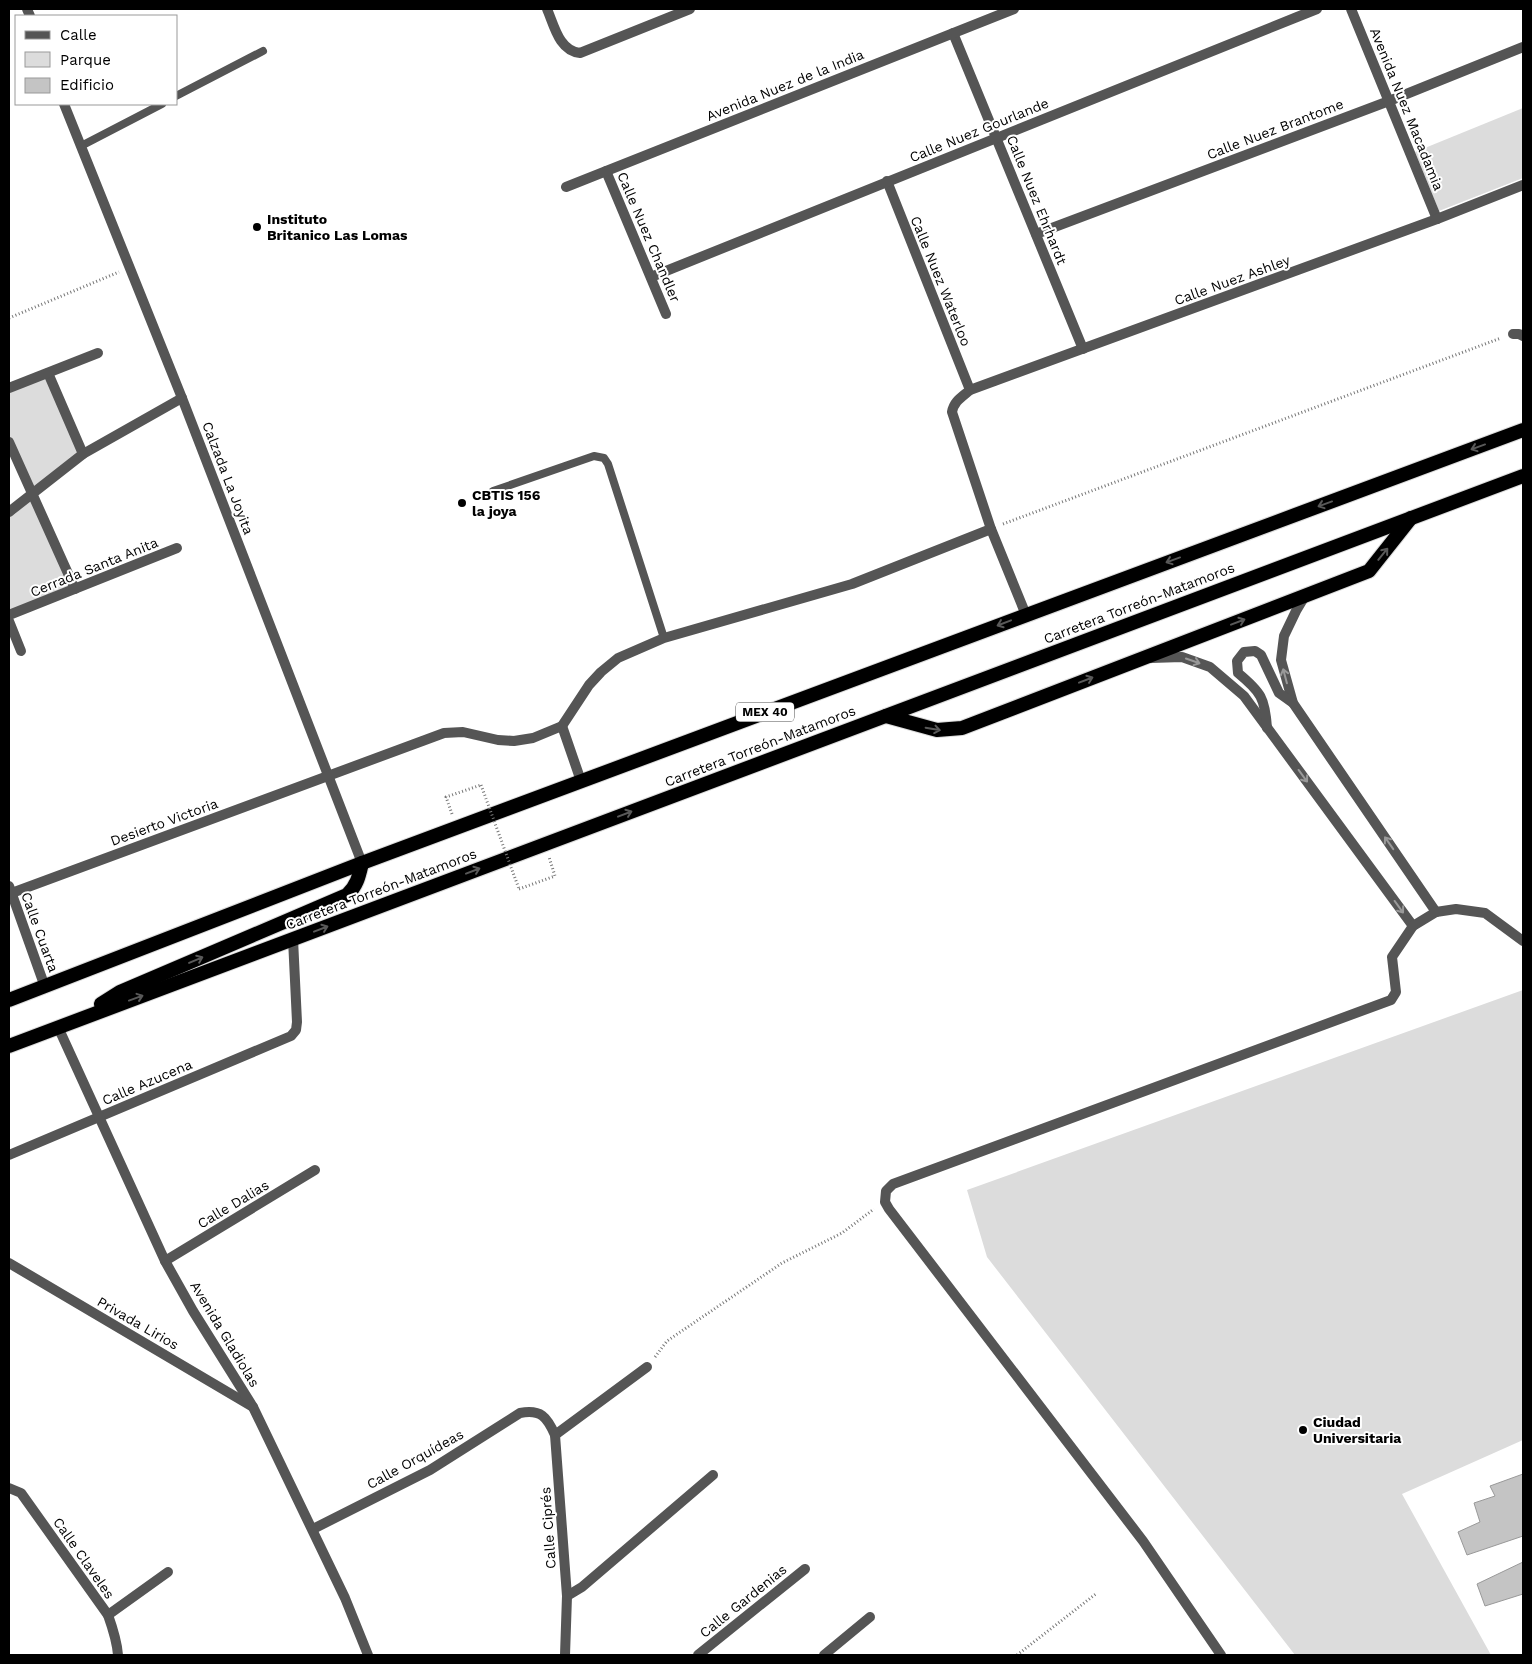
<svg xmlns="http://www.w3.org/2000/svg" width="1532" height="1664" font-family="'Work Sans',sans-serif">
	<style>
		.green { fill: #dcdcdc }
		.building { fill: #c4c4c4; stroke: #999 }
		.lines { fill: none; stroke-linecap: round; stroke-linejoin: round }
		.trunk-casing { stroke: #dbdbdb; stroke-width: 16 }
		.path { stroke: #777; stroke-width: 3; stroke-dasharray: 1 2.5; stroke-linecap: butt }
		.service { stroke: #555; stroke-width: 8 }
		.minor { stroke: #555; stroke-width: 10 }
		.tertiary { stroke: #555; stroke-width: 10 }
		.trunk { stroke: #000; stroke-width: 14 }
		.path-bridge { stroke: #777; stroke-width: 3; stroke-dasharray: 1 2.5; stroke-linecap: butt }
		.oneway { stroke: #595959 }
		.oneway2 { stroke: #999 }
		.poi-dot { fill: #000; stroke: #fff; stroke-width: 2 }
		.labels { text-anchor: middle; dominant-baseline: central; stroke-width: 4; stroke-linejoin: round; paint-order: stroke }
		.shield { fill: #fff; stroke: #4c4c4c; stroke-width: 1 }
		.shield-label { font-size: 12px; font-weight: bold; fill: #000 }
		.street-label { font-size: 14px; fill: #000; stroke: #fff }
		.poi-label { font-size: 14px; font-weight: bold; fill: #000; stroke: #fff; text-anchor: start }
	</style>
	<rect width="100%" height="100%" fill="#fff"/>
	<g class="green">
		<path d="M 1523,108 L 1523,178 L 1439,211 L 1415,152 Z"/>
		<path d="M 45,376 L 80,453 L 33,488 L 9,436 L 9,390 Z"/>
		<path d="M 32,498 L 72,586 L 9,612 L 9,517 L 15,514 Z"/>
		<path d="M 1523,990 L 1523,1440 L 1402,1494 L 1491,1655 L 1295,1655 L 987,1257 L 967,1190 Z"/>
	</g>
	<g class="building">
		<path d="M 1523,1474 L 1523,1536 L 1467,1555 L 1458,1532 L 1480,1522 L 1474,1503 L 1495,1496 L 1490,1486 Z"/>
		<path d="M 1523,1562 L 1523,1594 L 1485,1606 L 1477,1584 Z"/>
	</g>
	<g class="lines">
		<g class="trunk-casing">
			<g id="trunk">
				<path d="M 886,716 L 937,730 L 962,728 L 1369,571 L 1411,518"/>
				<path d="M 9,1000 L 362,863 L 1523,430"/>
				<path d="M 101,1004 L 120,992 L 347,895 C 357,886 359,876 362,863"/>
				<path d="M 9,1046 L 1523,476"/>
			</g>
		</g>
		<g class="path">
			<path d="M 9,318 L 119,272"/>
			<path d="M 1003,524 L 1501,338"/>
			<path d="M 452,814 L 446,797 L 481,785"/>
			<path d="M 519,889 L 555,876 L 549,857"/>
			<path d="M 655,1357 L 667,1341 L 782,1263 L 842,1233 L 874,1209"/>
			<path d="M 1017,1655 L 1097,1593"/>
		</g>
		<g class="service">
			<path d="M 176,96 L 263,51"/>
			<path d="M 81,146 L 162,104"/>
			<path d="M 493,491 L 594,456 L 604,458 L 608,464 L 664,638"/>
		</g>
		<g class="minor">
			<path d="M 27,9 L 30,16"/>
			<path d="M 547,9 C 554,25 559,51 580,53 L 690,9"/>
			<path d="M 1351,9 L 1437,219"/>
			<path d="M 953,33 L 1083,349"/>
			<path d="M 64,104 L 182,398 L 362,863"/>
			<path d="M 606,171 L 666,314"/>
			<path d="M 887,181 L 970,390"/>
			<path d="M 566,187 L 1014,9"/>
			<path d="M 1036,234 L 1389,101 L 1523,47"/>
			<path d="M 651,277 L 1317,9"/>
			<path d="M 1513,334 L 1519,334 L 1523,336"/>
			<path d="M 48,373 L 83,454"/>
			<path d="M 9,388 L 98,353"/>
			<path d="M 9,442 L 75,589"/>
			<path d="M 9,512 L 83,454 L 182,398"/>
			<path d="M 1305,596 L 1296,611 L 1284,636 L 1281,660 L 1293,703 L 1436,912"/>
			<path d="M 9,615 L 177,548"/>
			<path d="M 1026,615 L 991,529 L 952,412 C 954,401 962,397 970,390 L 1437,219 L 1523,185"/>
			<path d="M 9,621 L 21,651"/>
			<path d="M 1151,658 L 1182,657 L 1210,667 L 1244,696 L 1413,926"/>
			<path d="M 562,726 L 581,781"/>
			<path d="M 1267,728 C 1265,698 1261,692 1238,673 L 1237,661 L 1244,652 L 1255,651 L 1261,655 L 1279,693 L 1293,703"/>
			<path d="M 9,886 L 45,987"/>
			<path d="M 9,894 L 444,733 L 463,732 L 498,740 L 514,741 L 533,738 L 562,726 L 589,685 L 601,672 L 618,658 L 664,638 L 852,584 L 991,529"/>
			<path d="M 9,1155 L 291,1036 L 296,1030 L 297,1022 L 293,939"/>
			<path d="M 165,1261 L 315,1170"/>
			<path d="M 9,1263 L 253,1407"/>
			<path d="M 555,1435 L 647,1367"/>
			<path d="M 9,1488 L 21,1493 L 108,1615 C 113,1629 117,1641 118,1655"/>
			<path d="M 313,1529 L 430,1470 L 520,1413 C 541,1409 547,1417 555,1435 L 567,1596 L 565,1655"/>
			<path d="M 567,1596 L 582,1587 L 713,1475"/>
			<path d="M 108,1615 L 168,1572"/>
			<path d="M 698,1655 L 805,1569"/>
			<path d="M 824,1655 L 870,1617"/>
			<path d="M 1221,1655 L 1143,1541 L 889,1209 L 885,1202 L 886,1191 L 893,1184 L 1391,1000 L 1396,992 L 1392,957 L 1413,926 L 1436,912 L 1456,909 L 1485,913 L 1523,941"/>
		</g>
		<path class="tertiary" d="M 58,1027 L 165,1261 L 193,1311 L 253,1407 L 345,1598 L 368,1655"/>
		<use href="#trunk" class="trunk"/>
		<path class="path-bridge" d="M 481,785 L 519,889"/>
	</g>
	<defs><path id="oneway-shaft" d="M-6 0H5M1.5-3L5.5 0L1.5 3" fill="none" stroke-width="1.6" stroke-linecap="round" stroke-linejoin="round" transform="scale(1.25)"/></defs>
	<g class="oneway">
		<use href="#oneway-shaft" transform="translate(1478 447) rotate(160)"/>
		<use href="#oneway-shaft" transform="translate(1325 504) rotate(160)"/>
		<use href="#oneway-shaft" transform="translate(1383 554) rotate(-51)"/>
		<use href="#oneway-shaft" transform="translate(1173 560) rotate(160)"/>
		<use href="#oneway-shaft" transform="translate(1238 622) rotate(-21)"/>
		<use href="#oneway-shaft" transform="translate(1004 623) rotate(159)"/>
		<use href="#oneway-shaft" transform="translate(1086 680) rotate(-21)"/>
		<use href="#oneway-shaft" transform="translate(933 729) rotate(10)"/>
		<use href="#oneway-shaft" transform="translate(625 814) rotate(-21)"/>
		<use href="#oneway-shaft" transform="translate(473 871) rotate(-21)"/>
		<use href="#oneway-shaft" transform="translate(321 929) rotate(-21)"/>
		<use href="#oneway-shaft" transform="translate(196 960) rotate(-23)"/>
		<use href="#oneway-shaft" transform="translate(136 998) rotate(-20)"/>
	</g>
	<g class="oneway2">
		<use href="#oneway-shaft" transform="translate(1193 661) rotate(19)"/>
		<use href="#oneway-shaft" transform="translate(1285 676) rotate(-105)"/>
		<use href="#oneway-shaft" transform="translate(1303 776) rotate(54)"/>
		<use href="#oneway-shaft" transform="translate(1389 843) rotate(-125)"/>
		<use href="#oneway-shaft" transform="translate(1399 907) rotate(54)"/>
	</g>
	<g class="poi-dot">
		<circle cx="257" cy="227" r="5"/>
		<circle cx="462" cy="503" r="5"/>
		<circle cx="1303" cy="1430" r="5"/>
	</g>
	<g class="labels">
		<rect class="shield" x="736" y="702.5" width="58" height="19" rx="4"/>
		<g class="shield-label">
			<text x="765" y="712">MEX 40</text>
		</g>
		<g class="street-label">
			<text transform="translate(785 85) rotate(-22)">Avenida Nuez de la India</text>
			<text transform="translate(1407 109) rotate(68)">Avenida Nuez Macadamia</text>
			<text transform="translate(1275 129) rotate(-21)">Calle Nuez Brantome</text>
			<text transform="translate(979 130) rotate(-22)">Calle Nuez Gourlande</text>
			<text transform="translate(1037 200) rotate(68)">Calle Nuez Ehrhardt</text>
			<text transform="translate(649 237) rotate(67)">Calle Nuez Chandler</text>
			<text transform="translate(1232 280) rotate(-20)">Calle Nuez Ashley</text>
			<text transform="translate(941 281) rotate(68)">Calle Nuez Waterloo</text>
			<text transform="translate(228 478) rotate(69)">Calzada La Joyita</text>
			<text transform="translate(94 567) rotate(-22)">Cerrada Santa Anita</text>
			<text transform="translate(1139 603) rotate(-21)">Carretera Torreón-Matamoros</text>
			<text transform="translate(760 746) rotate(-21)">Carretera Torreón-Matamoros</text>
			<text transform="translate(164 822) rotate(-20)">Desierto Victoria</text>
			<text transform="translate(381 889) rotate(-21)">Carretera Torreón-Matamoros</text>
			<text transform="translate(40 932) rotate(70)">Calle Cuarta</text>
			<text transform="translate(147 1082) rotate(-23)">Calle Azucena</text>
			<text transform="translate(233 1204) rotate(-31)">Calle Dalias</text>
			<text transform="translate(138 1323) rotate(30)">Privada Lirios</text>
			<text transform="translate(225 1334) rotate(59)">Avenida Gladiolas</text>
			<text transform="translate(415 1459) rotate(-29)">Calle Orquídeas</text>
			<text transform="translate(548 1528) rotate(-94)">Calle Ciprés</text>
			<text transform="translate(84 1558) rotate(55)">Calle Claveles</text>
			<text transform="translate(743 1601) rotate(-39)">Calle Gardenias</text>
		</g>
		<g class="poi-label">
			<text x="267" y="219">Instituto<tspan x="267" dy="16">Britanico Las Lomas</tspan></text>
			<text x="472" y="495">CBTIS 156<tspan x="472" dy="16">la joya</tspan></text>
			<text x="1313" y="1422">Ciudad<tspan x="1313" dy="16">Universitaria</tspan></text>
		</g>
	</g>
	<rect width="1532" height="1664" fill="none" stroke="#000000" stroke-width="20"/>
	<rect x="15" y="15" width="162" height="90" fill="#ffffff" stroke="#999999"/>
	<rect x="25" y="31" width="25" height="8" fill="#555555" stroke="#999999"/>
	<text x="60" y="40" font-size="15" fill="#000000">Calle</text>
	<rect x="25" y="52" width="25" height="15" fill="#dcdcdc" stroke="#999999"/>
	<text x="60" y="65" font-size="15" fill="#000000">Parque</text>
	<rect x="25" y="78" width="25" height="15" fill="#c4c4c4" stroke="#999999"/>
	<text x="60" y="90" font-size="15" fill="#000000">Edificio</text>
</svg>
